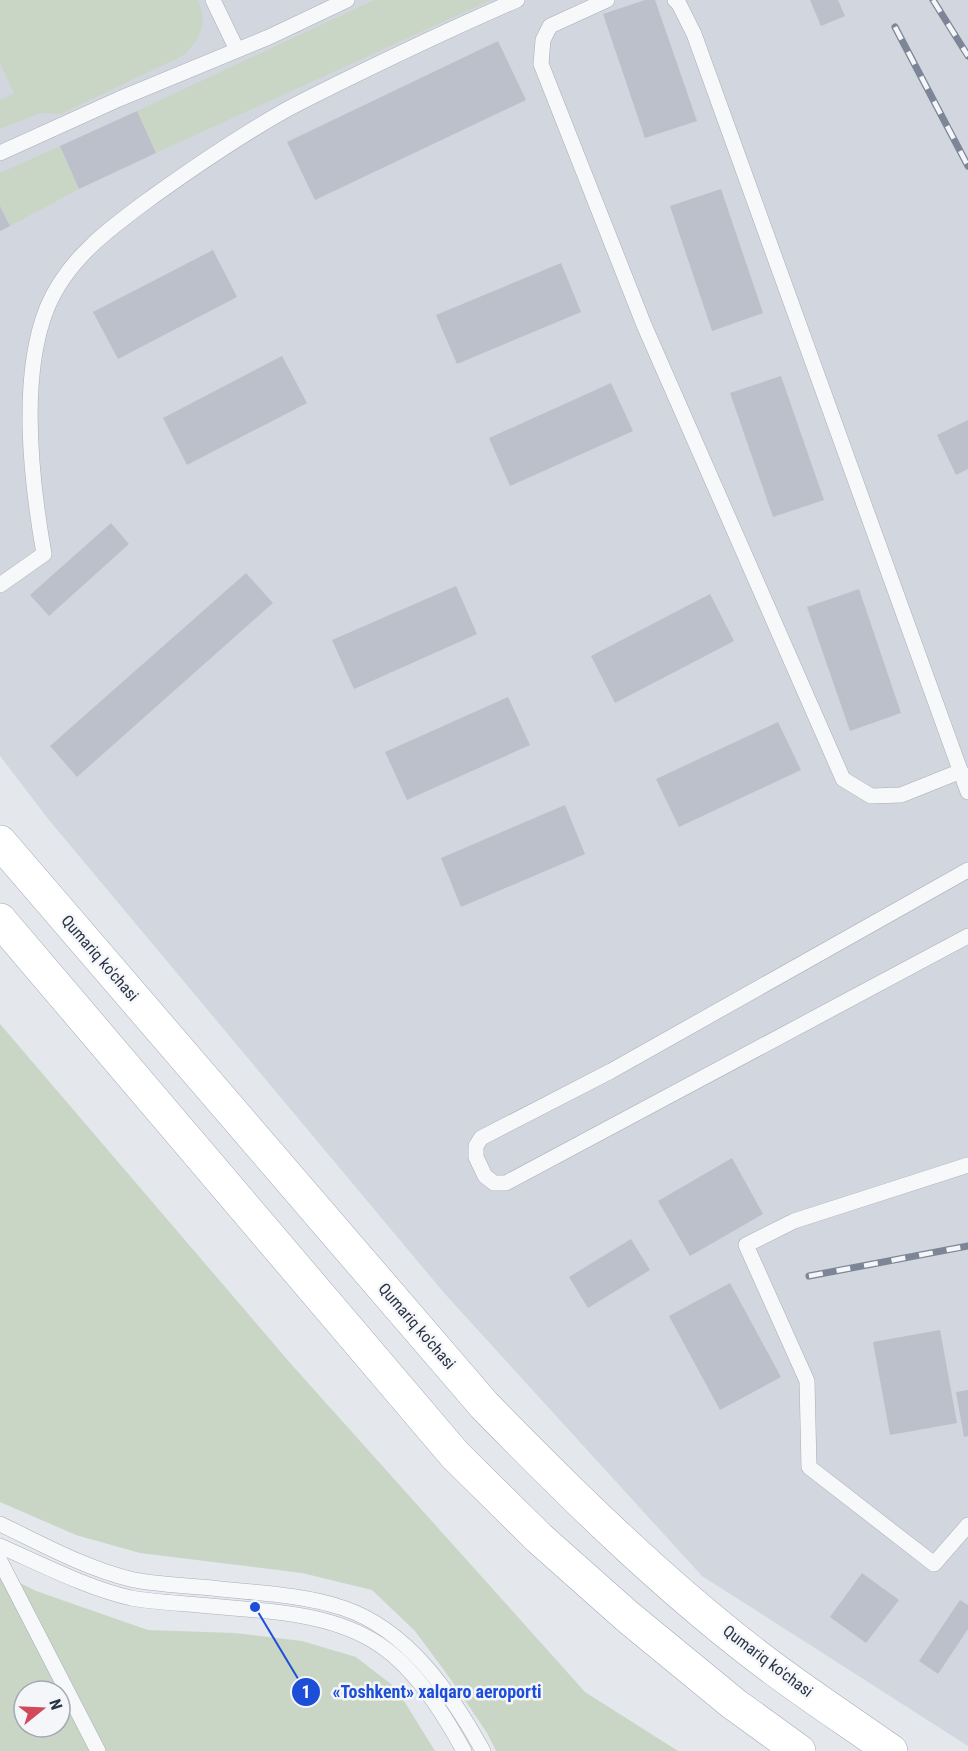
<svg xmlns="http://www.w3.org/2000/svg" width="968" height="1751" font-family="'Roboto Condensed',sans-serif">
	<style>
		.built { fill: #d2d6de }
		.green { fill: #c9d6c5; fill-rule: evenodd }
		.building { fill: #bbc0ca }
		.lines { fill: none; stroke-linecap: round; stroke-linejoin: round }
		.service-casing { stroke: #a9aeb7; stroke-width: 16 }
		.primary-casing { stroke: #a3abb8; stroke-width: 34 }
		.service { stroke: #f7f8fa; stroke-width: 15 }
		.primary { stroke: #fff; stroke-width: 33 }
		.rail-casing { stroke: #7d8696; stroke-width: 7 }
		.rail { stroke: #f4f6f9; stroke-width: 4.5; stroke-dasharray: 14; stroke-linecap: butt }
		.labels { text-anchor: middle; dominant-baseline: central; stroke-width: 5; stroke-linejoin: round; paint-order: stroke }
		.street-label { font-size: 16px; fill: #2b3445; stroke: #f4f6f9 }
		.leader { fill: none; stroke: #1d4ed8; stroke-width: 2 }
		.callout-dot { fill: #1d4ed8; stroke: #f4f6f9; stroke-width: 2 }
		.mark-label { font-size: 18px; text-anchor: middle; font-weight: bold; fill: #fff }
		.callout-label { font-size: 18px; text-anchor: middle; font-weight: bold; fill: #1d4ed8; stroke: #f4f6f9; stroke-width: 5; stroke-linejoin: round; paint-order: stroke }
	</style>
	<rect width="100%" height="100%" fill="#e4e7ec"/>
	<path class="built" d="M 0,0 L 968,0 L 968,1746 L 702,1576 L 445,1294 L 49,820 L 0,756 Z"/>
	<g class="green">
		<path d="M 0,0 L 198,0 C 208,23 201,38 184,55 L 61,114 L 40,113 L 0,129 L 0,100 L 14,93 L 0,63 Z"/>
		<path d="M 374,0 L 491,0 L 156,153 L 137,111 Z"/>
		<path d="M 60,146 L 79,189 L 10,226 L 0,206 L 0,173 Z"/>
		<path d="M 0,1024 L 291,1364 L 585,1692 L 678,1751 L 496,1751 L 487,1733 L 452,1681 L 415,1631 L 372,1590 L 302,1573 L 140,1553 L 76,1535 L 0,1502 Z"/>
		<path d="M 0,1573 L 36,1591 L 148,1630 L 234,1633 L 302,1641 L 356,1657 L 396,1688 L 435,1751 L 0,1751 ZM 24,1691 L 60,1691 L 60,1727 L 24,1727 Z"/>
	</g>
	<g class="building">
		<path d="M 645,0 L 655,0 L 697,121 L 645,138 L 603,14 Z"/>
		<path d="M 810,0 L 838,0 L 845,16 L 821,26 Z"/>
		<path d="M 498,41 L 526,100 L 315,200 L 287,142 Z"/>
		<path d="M 137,111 L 156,153 L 79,189 L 60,146 Z"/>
		<path d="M 721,189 L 763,313 L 712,331 L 670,206 Z"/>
		<path d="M 0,206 L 10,226 L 0,231 Z"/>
		<path d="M 213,250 L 237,297 L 118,359 L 93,312 Z"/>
		<path d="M 561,263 L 581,312 L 457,364 L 436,315 Z"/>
		<path d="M 282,356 L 307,403 L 187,465 L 163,418 Z"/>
		<path d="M 781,376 L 824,500 L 773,517 L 730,393 Z"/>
		<path d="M 611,383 L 633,431 L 510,486 L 489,438 Z"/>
		<path d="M 968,420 L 968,469 L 956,475 L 937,435 Z"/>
		<path d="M 111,523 L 129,544 L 49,616 L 30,595 Z"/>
		<path d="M 246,573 L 273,603 L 77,777 L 50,746 Z"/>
		<path d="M 456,586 L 477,634 L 354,689 L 332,640 Z"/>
		<path d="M 859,589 L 901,713 L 850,731 L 807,607 Z"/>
		<path d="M 710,594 L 734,641 L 615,703 L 591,656 Z"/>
		<path d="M 508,697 L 530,745 L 407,800 L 385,752 Z"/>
		<path d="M 778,722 L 801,770 L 679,827 L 656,779 Z"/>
		<path d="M 565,805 L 585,854 L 461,907 L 441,858 Z"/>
		<path d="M 732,1158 L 763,1214 L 690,1256 L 658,1201 Z"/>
		<path d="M 631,1239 L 650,1270 L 588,1308 L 569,1277 Z"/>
		<path d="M 730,1283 L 781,1377 L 720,1410 L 669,1316 Z"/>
		<path d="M 940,1330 L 957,1423 L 890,1435 L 873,1342 Z"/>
		<path d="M 968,1390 L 968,1436 L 964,1437 L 956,1392 Z"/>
		<path d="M 862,1573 L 899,1600 L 866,1643 L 830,1617 Z"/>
		<path d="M 960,1600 L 968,1605 L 968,1629 L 938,1674 L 919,1661 Z"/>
	</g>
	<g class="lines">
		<g class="service-casing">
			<g id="service">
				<path d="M 213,0 L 237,50"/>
				<path d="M 607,0 L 550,26 L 543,40 L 541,64 L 644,325 L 843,779 L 871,796 L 901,795 L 961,771"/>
				<path d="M 675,0 L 679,4 L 694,34 L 968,792"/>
				<path d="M 0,153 L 119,99 L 269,37 L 347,0"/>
				<path d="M 0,585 L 44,554 C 31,480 19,378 47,308 C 68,257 113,226 155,195 C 197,165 240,136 284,111 C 304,100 325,90 345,80 C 402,52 459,25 517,0"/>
				<path d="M 968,870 L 611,1071 L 481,1138 L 476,1146 L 476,1157 L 485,1176 L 494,1183 L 506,1183 L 968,936"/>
				<path d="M 968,1165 L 794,1221 L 746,1245 L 807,1381 L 809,1467 L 934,1564 L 968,1525"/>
				<path d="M 0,1524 C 42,1544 85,1568 130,1579 C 156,1585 185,1585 212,1588 C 255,1593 301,1594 343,1608 C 407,1629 451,1693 483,1751"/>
				<path d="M 0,1546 C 41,1564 87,1588 131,1598 C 153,1602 177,1603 199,1605 C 256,1611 321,1610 372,1640 C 413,1664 442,1711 464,1751"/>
				<path d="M 0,1561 L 98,1751"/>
			</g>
		</g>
		<g class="primary-casing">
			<g id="primary">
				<path d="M 0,842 L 484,1405 C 570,1493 659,1581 758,1657 C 801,1690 847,1720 891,1751"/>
				<path d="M 0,920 L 455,1455 L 539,1538 L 628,1617 L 734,1704 L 799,1751"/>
			</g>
		</g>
		<use href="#service" class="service"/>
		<use href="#primary" class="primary"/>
		<g class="rail-casing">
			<g id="rail">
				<path d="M 933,0 L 968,56"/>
				<path d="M 895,27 L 968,166"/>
				<path d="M 809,1276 L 968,1246"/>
			</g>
		</g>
		<use href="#rail" class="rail"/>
	</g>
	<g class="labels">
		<g class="street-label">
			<text transform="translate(100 958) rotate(49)">Qumariq ko'chasi</text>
			<text transform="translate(417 1326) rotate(49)">Qumariq ko'chasi</text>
			<text transform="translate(768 1661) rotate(37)">Qumariq ko'chasi</text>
		</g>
	</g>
	<path class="leader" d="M255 1607L306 1692"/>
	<g class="callout-dot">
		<circle cx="255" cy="1607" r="6"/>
		<circle cx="306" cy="1692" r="15"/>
	</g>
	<g class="mark-label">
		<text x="306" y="1698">1</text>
	</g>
	<g class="callout-label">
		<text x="437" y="1698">«Toshkent» xalqaro aeroporti</text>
	</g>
	<g transform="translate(42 1709) rotate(72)"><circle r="28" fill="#f4f6f9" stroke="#a4a8b1" stroke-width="1.5"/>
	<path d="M0-4.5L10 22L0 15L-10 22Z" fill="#d1495b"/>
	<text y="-9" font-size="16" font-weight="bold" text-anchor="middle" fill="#2b3445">N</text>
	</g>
</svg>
